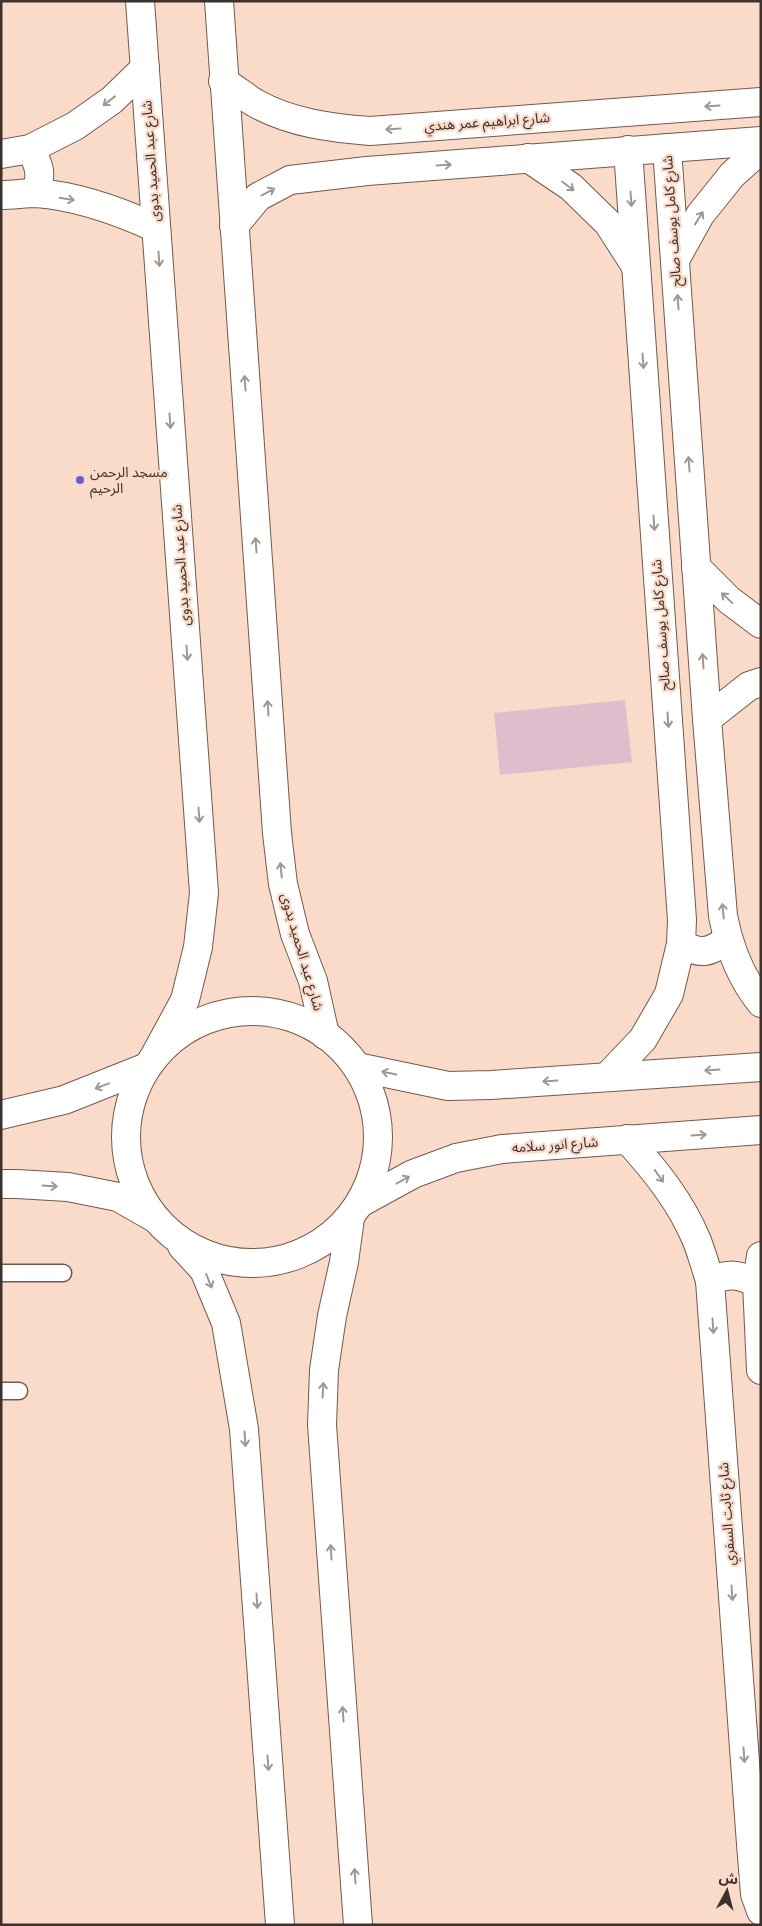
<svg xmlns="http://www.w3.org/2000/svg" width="762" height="1926" font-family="Figtree,'Noto Sans Arabic',sans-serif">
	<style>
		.building { fill: #debdcd }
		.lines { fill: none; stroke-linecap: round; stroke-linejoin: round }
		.service-casing { stroke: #74594b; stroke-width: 19 }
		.minor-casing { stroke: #74594b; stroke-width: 30 }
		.service { stroke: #fff; stroke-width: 16 }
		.minor { stroke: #fff; stroke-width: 28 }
		.oneway { stroke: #9e9895 }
		.poi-dot { fill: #625dd5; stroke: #fadbca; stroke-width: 2 }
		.labels { text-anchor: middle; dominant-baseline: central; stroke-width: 4.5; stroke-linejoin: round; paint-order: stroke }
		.street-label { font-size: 14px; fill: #3d312b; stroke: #fadbca }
		.poi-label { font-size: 14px; fill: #3d312b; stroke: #fadbca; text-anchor: start }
	</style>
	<rect width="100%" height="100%" fill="#fadbca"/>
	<path class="building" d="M 625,700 L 632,762 L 500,775 L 494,713 Z"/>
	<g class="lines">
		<g class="service-casing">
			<g id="service">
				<path d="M 1,1273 L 63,1273"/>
				<path d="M 1,1391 L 19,1391"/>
			</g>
		</g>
		<g class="minor-casing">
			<g id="minor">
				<path d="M 140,1 L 204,893 L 198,947 L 185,1000 L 153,1059"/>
				<path d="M 219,1 L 277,833 L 283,884 L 295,934 L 313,981 L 325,1035"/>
				<path d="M 223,81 C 234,88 244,96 255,103 C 291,123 331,128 370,131 L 761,102"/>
				<path d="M 667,148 L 707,719 L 723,916 C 729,947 741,978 761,1003"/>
				<path d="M 30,149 C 40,166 42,174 36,193"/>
				<path d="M 1,154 L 30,149 L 75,126 L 112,100 L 145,68"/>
				<path d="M 528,158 L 571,187 L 608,223 L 635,265"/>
				<path d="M 1,195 C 13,195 25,193 36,193 C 78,196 119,211 156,228"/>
				<path d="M 234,226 L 258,197 L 290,180 L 367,171 L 761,141"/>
				<path d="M 675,260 L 700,215 L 732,175 L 761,149"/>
				<path d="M 696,567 L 729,600 L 761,624"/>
				<path d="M 707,719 L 749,686 L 761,682"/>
				<path d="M 681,944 C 701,955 709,953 727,940"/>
				<circle cx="252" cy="1137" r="126"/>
				<path d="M 357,1067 L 448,1086 L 491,1085 L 761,1067"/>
				<path d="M 607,1077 L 643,1039 L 669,994 L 681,944 L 682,920 L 628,150"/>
				<path d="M 1,1115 L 64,1100 L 147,1067"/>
				<path d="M 627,1139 C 655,1170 681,1202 697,1241 C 702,1254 706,1268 710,1281 L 751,1844 L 755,1894 L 761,1911"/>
				<path d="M 1,1184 L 17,1184 L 68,1187 L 118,1197 L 153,1217"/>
				<path d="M 360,1203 L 413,1174 L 456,1158 L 502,1149 L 761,1130"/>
				<path d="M 350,1218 L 344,1262 L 332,1316 L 324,1370 L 322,1425 L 358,1925"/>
				<path d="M 182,1246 L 204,1270 L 226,1323 L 244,1429 L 280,1925"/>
				<path d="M 761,1256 L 757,1283 L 761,1370"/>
				<path d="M 710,1281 C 730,1273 738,1274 757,1283"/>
			</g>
		</g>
		<use href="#service" class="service"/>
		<use href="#minor" class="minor"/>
	</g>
	<defs><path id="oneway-shaft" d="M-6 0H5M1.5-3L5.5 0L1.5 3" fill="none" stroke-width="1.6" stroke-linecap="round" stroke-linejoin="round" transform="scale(1.25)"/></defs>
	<g class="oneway">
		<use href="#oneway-shaft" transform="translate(109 101) rotate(142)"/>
		<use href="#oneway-shaft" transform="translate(712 106) rotate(176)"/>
		<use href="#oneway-shaft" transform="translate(393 129) rotate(176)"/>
		<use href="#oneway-shaft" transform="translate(444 165) rotate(-4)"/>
		<use href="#oneway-shaft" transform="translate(568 186) rotate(37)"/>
		<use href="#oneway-shaft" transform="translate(268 192) rotate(-28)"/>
		<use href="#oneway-shaft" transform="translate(67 199) rotate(10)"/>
		<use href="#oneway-shaft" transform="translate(631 199) rotate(86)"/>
		<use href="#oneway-shaft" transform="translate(699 218) rotate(-58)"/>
		<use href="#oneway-shaft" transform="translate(159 259) rotate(86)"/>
		<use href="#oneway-shaft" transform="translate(678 302) rotate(-94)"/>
		<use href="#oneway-shaft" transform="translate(643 361) rotate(86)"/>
		<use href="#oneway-shaft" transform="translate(245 383) rotate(-94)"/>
		<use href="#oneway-shaft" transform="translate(170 421) rotate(86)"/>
		<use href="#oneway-shaft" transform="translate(689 464) rotate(-94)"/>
		<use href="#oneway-shaft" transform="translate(654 523) rotate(86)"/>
		<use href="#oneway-shaft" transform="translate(256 545) rotate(-94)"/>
		<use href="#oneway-shaft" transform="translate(727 598) rotate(-137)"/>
		<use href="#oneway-shaft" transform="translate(187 653) rotate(86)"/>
		<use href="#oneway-shaft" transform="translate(703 661) rotate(-94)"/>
		<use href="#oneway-shaft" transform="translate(268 708) rotate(-94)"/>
		<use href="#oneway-shaft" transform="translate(668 720) rotate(86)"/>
		<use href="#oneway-shaft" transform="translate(199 815) rotate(86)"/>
		<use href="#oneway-shaft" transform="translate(281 870) rotate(-96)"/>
		<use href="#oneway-shaft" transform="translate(723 911) rotate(-96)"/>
		<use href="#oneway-shaft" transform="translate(712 1070) rotate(176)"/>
		<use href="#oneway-shaft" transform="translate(389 1073) rotate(-169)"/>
		<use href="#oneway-shaft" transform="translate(550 1081) rotate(176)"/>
		<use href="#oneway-shaft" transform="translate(102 1086) rotate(159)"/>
		<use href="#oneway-shaft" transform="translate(699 1135) rotate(-4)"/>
		<use href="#oneway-shaft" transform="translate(659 1176) rotate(55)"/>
		<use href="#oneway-shaft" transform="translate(403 1180) rotate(-29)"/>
		<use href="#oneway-shaft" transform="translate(50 1186) rotate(4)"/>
		<use href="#oneway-shaft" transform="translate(209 1281) rotate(68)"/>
		<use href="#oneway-shaft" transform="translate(713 1326) rotate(86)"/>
		<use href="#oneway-shaft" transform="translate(323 1390) rotate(-87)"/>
		<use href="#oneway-shaft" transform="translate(245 1439) rotate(86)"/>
		<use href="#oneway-shaft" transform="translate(331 1552) rotate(-94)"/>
		<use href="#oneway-shaft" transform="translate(732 1593) rotate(86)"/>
		<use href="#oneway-shaft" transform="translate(257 1601) rotate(86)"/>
		<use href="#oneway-shaft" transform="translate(343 1714) rotate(-94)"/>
		<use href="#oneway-shaft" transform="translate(744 1755) rotate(86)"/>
		<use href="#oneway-shaft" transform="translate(268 1763) rotate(86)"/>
		<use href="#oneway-shaft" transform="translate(355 1876) rotate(-94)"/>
	</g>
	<circle class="poi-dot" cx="80" cy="480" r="5"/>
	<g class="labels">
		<g class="street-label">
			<text transform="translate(487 122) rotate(-4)">شارع ابراهيم عمر هندي</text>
			<text transform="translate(151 161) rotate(-94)">شارع عبد الحميد بدوى</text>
			<text transform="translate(672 221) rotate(-94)">شارع كامل يوسف صالح</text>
			<text transform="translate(181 565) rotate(-94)">شارع عبد الحميد بدوى</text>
			<text transform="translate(661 625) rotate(-94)">شارع كامل يوسف صالح</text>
			<text transform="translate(302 952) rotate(74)">شارع عبد الحميد بدوى</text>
			<text transform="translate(555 1145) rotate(-4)">شارع انور سلامه</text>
			<text transform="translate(727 1514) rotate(-94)">شارع ثابت السفري</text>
		</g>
		<g class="poi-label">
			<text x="90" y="472">مسجد الرحمن<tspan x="90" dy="16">الرحيم</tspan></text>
		</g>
	</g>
	<rect width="762" height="1926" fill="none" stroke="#3d312b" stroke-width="5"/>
	<g transform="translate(727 1891) rotate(7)" stroke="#fadbca" stroke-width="4" paint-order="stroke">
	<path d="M0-4L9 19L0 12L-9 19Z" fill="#3d312b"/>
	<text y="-8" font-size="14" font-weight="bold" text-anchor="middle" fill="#3d312b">ش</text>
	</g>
</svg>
